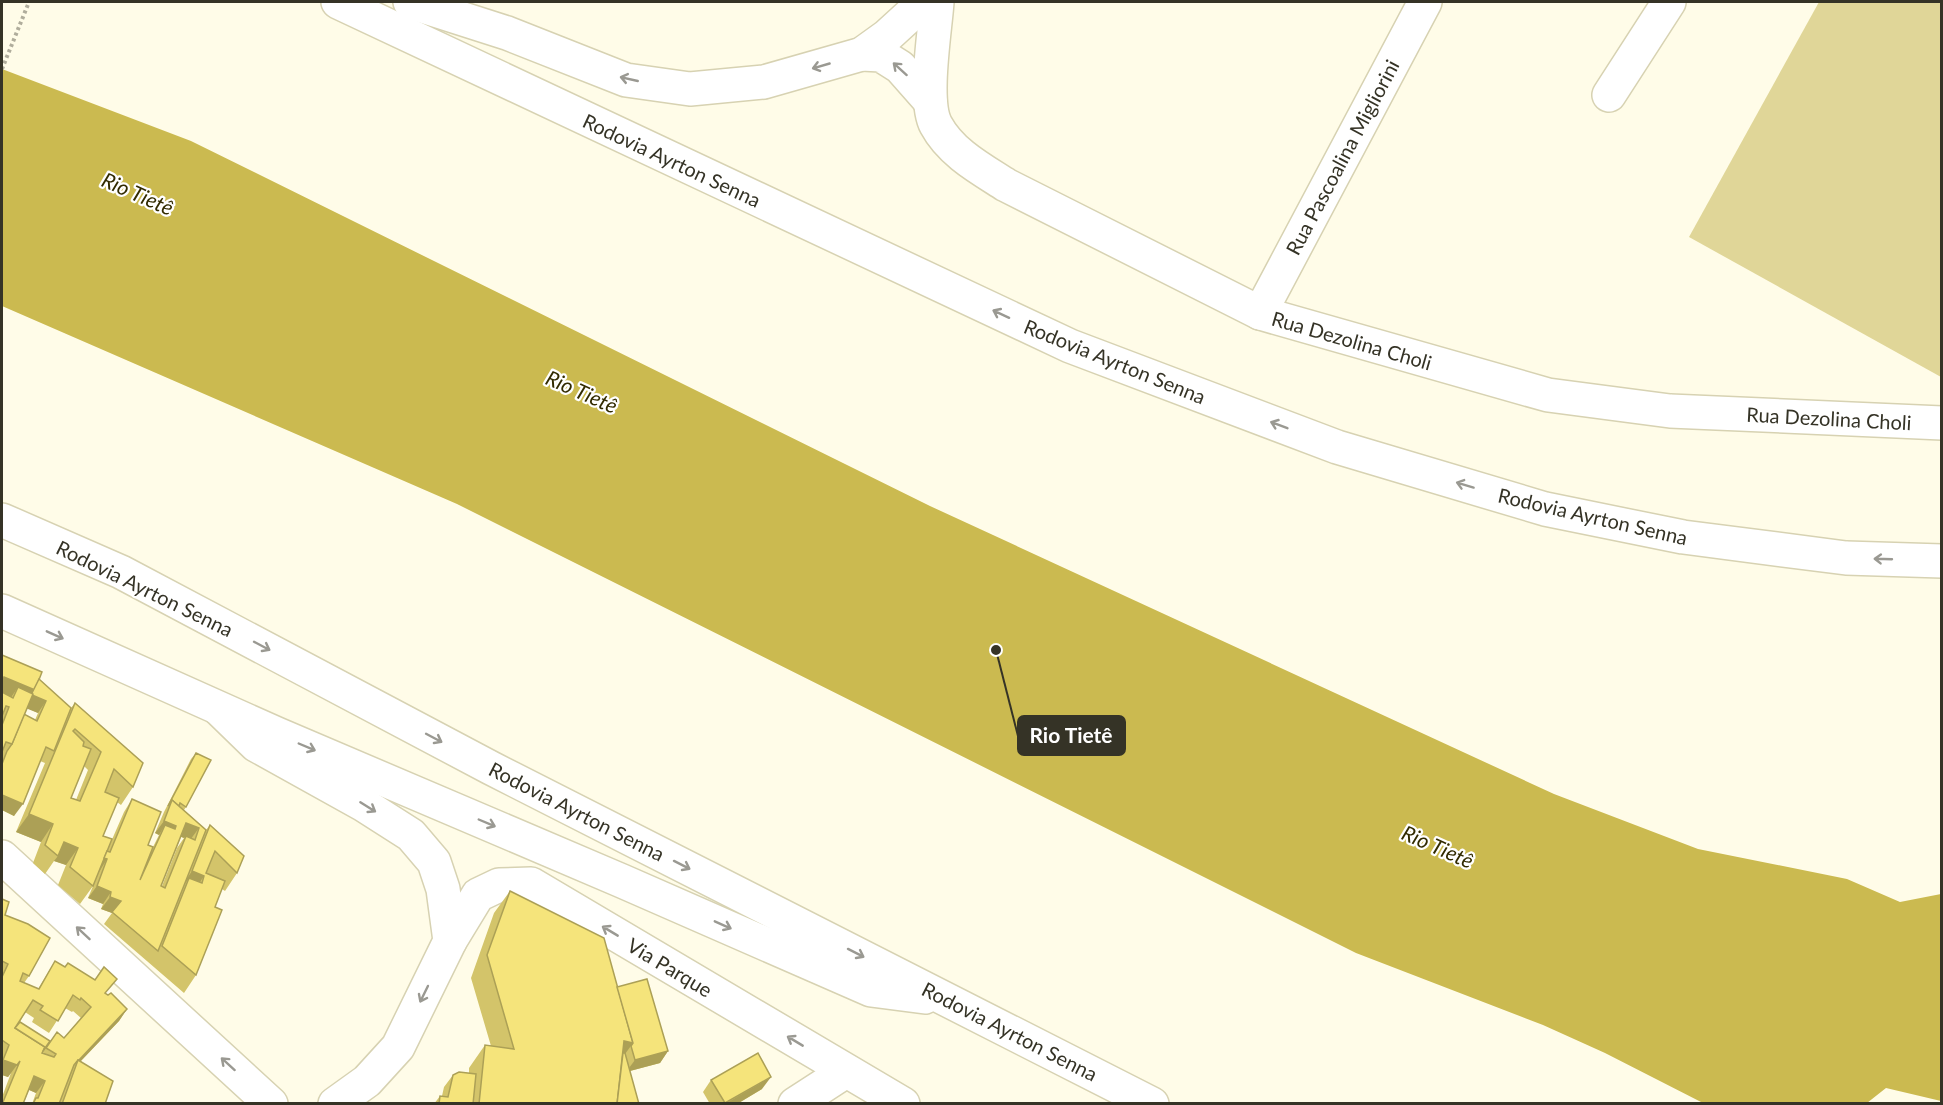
<svg xmlns="http://www.w3.org/2000/svg" width="1943" height="1105" font-family="Lato,sans-serif">
	<style>
		.green { fill: #e0d698 }
		.water { fill: #cbba50 }
		.lines { fill: none; stroke-linecap: round; stroke-linejoin: round }
		.minor-casing { stroke: #d7d2b2; stroke-width: 36 }
		.major-casing { stroke: #d7d2b2; stroke-width: 36 }
		.highway-casing { stroke: #d7d2b2; stroke-width: 36 }
		.path { stroke: #b0ad9c; stroke-width: 4; stroke-dasharray: 3 3; stroke-linecap: butt }
		.minor { stroke: #fff; stroke-width: 33 }
		.major { stroke: #fff; stroke-width: 33 }
		.highway { stroke: #fff; stroke-width: 33 }
		.wall { fill: #d3c46a; fill-rule: evenodd }
		.shaded-wall { fill: #aca056 }
		.building { fill: #f5e47b; stroke: #aca056; stroke-width: 1.5; fill-rule: evenodd }
		.oneway { stroke: #9a9992 }
		.labels { text-anchor: middle; dominant-baseline: central; stroke-width: 4.5; stroke-linejoin: round; paint-order: stroke }
		.street-label { font-size: 20px; fill: #353326; stroke: #fff }
		.water-label { font-size: 21px; font-style: italic; fill: #322b00; stroke: #fff }
		.leader { fill: none; stroke: #353326; stroke-width: 2 }
		.callout-dot { fill: #353326; stroke: #fff; stroke-width: 2 }
		.callout { fill: #353326; stroke: #353326; stroke-width: 2 }
		.callout-label { font-size: 21px; text-anchor: middle; font-weight: bold; fill: #fff }
	</style>
	<rect width="100%" height="100%" fill="#fffce8"/>
	<path class="green" d="M 1819,2 L 1941,2 L 1941,377 L 1689,237 Z"/>
	<path class="water" d="M 2,69 L 191,141 L 930,506 L 1554,794 L 1698,849 L 1847,879 L 1900,902 L 1941,894 L 1941,1101 L 1886,1088 L 1867,1103 L 1703,1103 L 1605,1053 L 1543,1025 L 1356,953 L 457,504 L 2,306 Z"/>
	<g class="lines">
		<g class="minor-casing">
			<g id="minor">
				<path d="M 937,2 C 935,31 923,101 936,125 C 951,153 981,169 1006,185 L 1260,313 L 1548,395 L 1670,411 L 1942,423"/>
				<path d="M 1609,95 L 1669,2"/>
				<path d="M 1260,313 L 1425,2"/>
				<path d="M 450,941 L 478,895 L 499,885 L 531,884 L 903,1104"/>
				<path d="M 795,1104 L 846,1071"/>
			</g>
		</g>
		<g class="major-casing">
			<g id="major">
				<path d="M 219,709 L 256,745 L 364,805 L 411,835 L 434,862 L 443,889 L 450,941 L 398,1047 L 367,1081 L 335,1104"/>
				<path d="M 2,857 L 271,1104"/>
			</g>
		</g>
		<g class="highway-casing">
			<g id="highway">
				<path d="M 338,2 L 1070,346 L 1337,447 L 1545,509 L 1683,537 L 1846,558 L 1942,561"/>
				<path d="M 410,2 L 507,33 L 626,80 L 690,89 L 764,82 L 862,54 L 887,36 L 910,15 L 920,2"/>
				<path d="M 862,54 L 881,55 L 900,67 L 930,101"/>
				<path d="M 2,520 L 121,572 L 491,768 L 1152,1104"/>
				<path d="M 2,611 L 277,734 L 622,881 L 871,990 L 925,997"/>
			</g>
		</g>
		<path class="path" d="M 2,69 L 29,2"/>
		<use href="#minor" class="minor"/>
		<use href="#major" class="major"/>
		<use href="#highway" class="highway"/>
	</g>
	<g class="wall">
		<path d="M 2,655 L 39,679 L 71,708 L 75,703 L 133,787 L 121,805 L 117,802 L 103,836 L 107,851 L 124,812 L 132,799 L 148,845 L 153,847 L 159,835 L 155,833 L 164,812 L 191,759 L 196,753 L 186,807 L 184,810 L 206,830 L 210,825 L 237,873 L 225,891 L 222,889 L 215,907 L 196,975 L 184,993 L 104,924 L 112,913 L 101,909 L 103,904 L 88,898 L 93,886 L 80,904 L 58,885 L 66,865 L 54,861 L 45,874 L 33,863 L 41,842 L 16,832 L 45,763 L 40,761 L 14,816 L 2,810 ZM 27,708 L 38,713 L 35,720 L 24,714 ZM 84,766 L 88,770 L 76,800 L 71,798 ZM 181,837 L 184,838 L 177,848 L 162,886 L 161,886 Z"/>
		<path d="M 510,891 L 617,987 L 668,1051 L 660,1063 L 630,1071 L 639,1104 L 434,1104 L 440,1096 L 442,1096 L 444,1087 L 453,1075 L 469,1073 L 469,1068 L 485,1045 L 491,1046 L 471,978 L 494,913 Z"/>
		<path d="M 2,899 L 5,915 L 29,976 L 24,983 L 38,989 L 55,961 L 106,994 L 127,1009 L 119,1021 L 81,1061 L 105,1104 L 32,1104 L 36,1093 L 29,1090 L 23,1104 L 2,1104 L 2,1097 L 11,1073 L 8,1077 L 2,1075 ZM 65,1008 L 72,1012 L 73,1011 L 81,1018 L 64,1038 L 50,1041 L 20,1022 L 25,1012 L 34,1018 L 32,1022 L 49,1033 Z"/>
		<path d="M 711,1080 L 762,1089 L 737,1104 L 710,1104 L 703,1092 Z"/>
	</g>
	<g class="shaded-wall">
		<path d="M 4,677 L 35,690 L 46,701 L 38,713 L 23,707 L 13,698 L 18,687 L 8,702 L 2,699 L 2,681 Z"/>
		<path d="M 2,795 L 23,804 L 14,816 L 2,810 Z"/>
		<path d="M 29,814 L 53,824 L 41,842 L 16,832 Z"/>
		<path d="M 164,821 L 176,826 L 168,838 L 165,825 L 159,835 L 155,833 Z"/>
		<path d="M 186,823 L 199,828 L 190,840 L 186,836 L 184,838 L 177,835 Z"/>
		<path d="M 64,842 L 78,848 L 66,865 L 54,861 L 58,856 Z"/>
		<path d="M 103,857 L 107,859 L 99,872 Z"/>
		<path d="M 192,871 L 204,876 L 192,894 L 189,878 L 181,889 L 180,889 Z"/>
		<path d="M 97,886 L 111,892 L 103,904 L 88,898 Z"/>
		<path d="M 110,897 L 121,901 L 112,913 L 101,909 Z"/>
		<path d="M 127,1009 L 119,1021 L 75,1067 L 77,1062 Z"/>
		<path d="M 624,1041 L 633,1043 L 617,1065 Z"/>
		<path d="M 668,1051 L 660,1063 L 626,1072 L 635,1060 Z"/>
		<path d="M 3,1060 L 17,1065 L 8,1077 L 2,1075 L 2,1063 Z"/>
		<path d="M 34,1076 L 45,1081 L 36,1093 L 25,1088 Z"/>
		<path d="M 771,1077 L 762,1089 L 737,1104 L 725,1104 Z"/>
	</g>
	<g class="building">
		<path d="M 2,655 L 42,672 L 35,690 L 4,677 L 2,683 Z"/>
		<path d="M 39,679 L 71,708 L 54,751 L 46,747 L 23,804 L 2,795 L 2,764 L 7,751 L 12,744 L 24,714 L 37,721 L 46,701 L 32,695 L 32,693 Z"/>
		<path d="M 18,687 L 33,694 L 12,744 L 6,742 L 2,752 L 2,725 L 9,707 L 6,706 L 2,716 L 2,692 L 13,698 Z"/>
		<path d="M 75,703 L 143,763 L 133,787 L 114,769 L 105,792 L 119,798 L 103,836 L 112,839 L 93,886 L 70,867 L 78,848 L 64,842 L 58,856 L 45,845 L 53,824 L 29,814 ZM 75,729 L 101,752 L 80,801 L 71,798 L 91,749 L 83,746 L 84,742 L 73,731 Z"/>
		<path d="M 196,753 L 211,760 L 186,807 L 180,803 L 179,806 L 172,800 L 168,806 Z"/>
		<path d="M 132,799 L 161,812 L 148,845 L 153,847 L 140,880 L 165,825 L 175,829 L 176,826 L 164,821 L 172,800 L 206,830 L 158,951 L 112,912 L 121,901 L 110,897 L 111,892 L 97,886 L 107,859 L 104,858 L 107,851 L 110,852 ZM 186,823 L 199,828 L 195,840 L 186,836 L 165,888 L 161,886 Z"/>
		<path d="M 210,825 L 244,856 L 237,873 L 215,851 L 206,873 L 225,881 L 215,907 L 222,910 L 196,975 L 162,946 L 189,878 L 202,883 L 204,876 L 192,871 Z"/>
		<path d="M 510,891 L 604,938 L 633,1043 L 624,1041 L 617,1104 L 479,1104 L 485,1045 L 514,1049 L 487,955 Z"/>
		<path d="M 2,899 L 9,902 L 5,915 L 28,924 L 50,938 L 29,976 L 23,973 L 20,981 L 39,989 L 55,961 L 65,967 L 68,963 L 95,980 L 104,967 L 117,979 L 105,993 L 108,995 L 111,993 L 127,1009 L 79,1060 L 78,1060 L 74,1065 L 59,1104 L 33,1104 L 36,1098 L 38,1098 L 45,1081 L 34,1076 L 23,1104 L 8,1104 L 3,1102 L 20,1061 L 17,1065 L 3,1060 L 9,1045 L 2,1040 L 2,977 L 8,964 L 2,961 ZM 73,995 L 80,1000 L 81,998 L 91,1007 L 64,1038 L 57,1032 L 46,1048 L 56,1054 L 54,1057 L 42,1053 L 45,1047 L 15,1028 L 33,1000 L 43,1006 L 40,1010 L 58,1021 Z"/>
		<path d="M 647,979 L 668,1051 L 635,1060 L 631,1046 L 633,1043 L 617,987 Z"/>
		<path d="M 20,1022 L 50,1041 L 43,1051 L 45,1047 L 15,1028 Z"/>
		<path d="M 623,1053 L 625,1053 L 639,1104 L 617,1104 Z"/>
		<path d="M 758,1053 L 771,1077 L 725,1103 L 711,1080 Z"/>
		<path d="M 78,1060 L 113,1081 L 105,1104 L 62,1104 Z"/>
		<path d="M 459,1072 L 476,1074 L 473,1104 L 439,1104 L 440,1096 L 448,1097 L 453,1075 Z"/>
	</g>
	<defs><path id="oneway-shaft" d="M-6 0H5M1.5-3L5.5 0L1.5 3" fill="none" stroke-width="1.6" stroke-linecap="round" stroke-linejoin="round" transform="scale(1.5)"/></defs>
	<g class="oneway">
		<use href="#oneway-shaft" transform="translate(821 66) rotate(164)"/>
		<use href="#oneway-shaft" transform="translate(900 69) rotate(-138)"/>
		<use href="#oneway-shaft" transform="translate(629 79) rotate(-167)"/>
		<use href="#oneway-shaft" transform="translate(1001 314) rotate(-155)"/>
		<use href="#oneway-shaft" transform="translate(1279 425) rotate(-159)"/>
		<use href="#oneway-shaft" transform="translate(1465 485) rotate(-163)"/>
		<use href="#oneway-shaft" transform="translate(1883 559) rotate(-178)"/>
		<use href="#oneway-shaft" transform="translate(55 635) rotate(24)"/>
		<use href="#oneway-shaft" transform="translate(262 646) rotate(28)"/>
		<use href="#oneway-shaft" transform="translate(434 738) rotate(28)"/>
		<use href="#oneway-shaft" transform="translate(307 747) rotate(23)"/>
		<use href="#oneway-shaft" transform="translate(368 807) rotate(32)"/>
		<use href="#oneway-shaft" transform="translate(487 823) rotate(23)"/>
		<use href="#oneway-shaft" transform="translate(682 865) rotate(27)"/>
		<use href="#oneway-shaft" transform="translate(723 925) rotate(24)"/>
		<use href="#oneway-shaft" transform="translate(610 931) rotate(-149)"/>
		<use href="#oneway-shaft" transform="translate(83 933) rotate(-137)"/>
		<use href="#oneway-shaft" transform="translate(856 953) rotate(27)"/>
		<use href="#oneway-shaft" transform="translate(424 994) rotate(116)"/>
		<use href="#oneway-shaft" transform="translate(795 1041) rotate(-149)"/>
		<use href="#oneway-shaft" transform="translate(228 1064) rotate(-138)"/>
	</g>
	<g class="labels">
		<g class="street-label">
			<text transform="translate(1342 157) rotate(-62)">Rua Pascoalina Migliorini</text>
			<text transform="translate(672 160) rotate(25)">Rodovia Ayrton Senna</text>
			<text transform="translate(1352 340) rotate(16)">Rua Dezolina Choli</text>
			<text transform="translate(1115 361) rotate(22)">Rodovia Ayrton Senna</text>
			<text transform="translate(1829 418) rotate(3)">Rua Dezolina Choli</text>
			<text transform="translate(1593 516) rotate(13)">Rodovia Ayrton Senna</text>
			<text transform="translate(145 588) rotate(26)">Rodovia Ayrton Senna</text>
			<text transform="translate(577 811) rotate(27)">Rodovia Ayrton Senna</text>
			<text transform="translate(670 967) rotate(31)">Via Parque</text>
			<text transform="translate(1010 1031) rotate(27)">Rodovia Ayrton Senna</text>
		</g>
		<g class="water-label">
			<text transform="translate(138 193) rotate(24)">Rio Tietê</text>
			<text transform="translate(582 391) rotate(24)">Rio Tietê</text>
			<text transform="translate(1438 846) rotate(24)">Rio Tietê</text>
		</g>
	</g>
	<path class="leader" d="M996 650L1018 736"/>
	<circle class="callout-dot" cx="996" cy="650" r="6"/>
	<rect class="callout" x="1018" y="716" width="107" height="39" rx="6"/>
	<g class="callout-label">
		<text x="1071" y="743">Rio Tietê</text>
	</g>
	<rect width="1943" height="1105" fill="none" stroke="#353326" stroke-width="6"/>
</svg>
